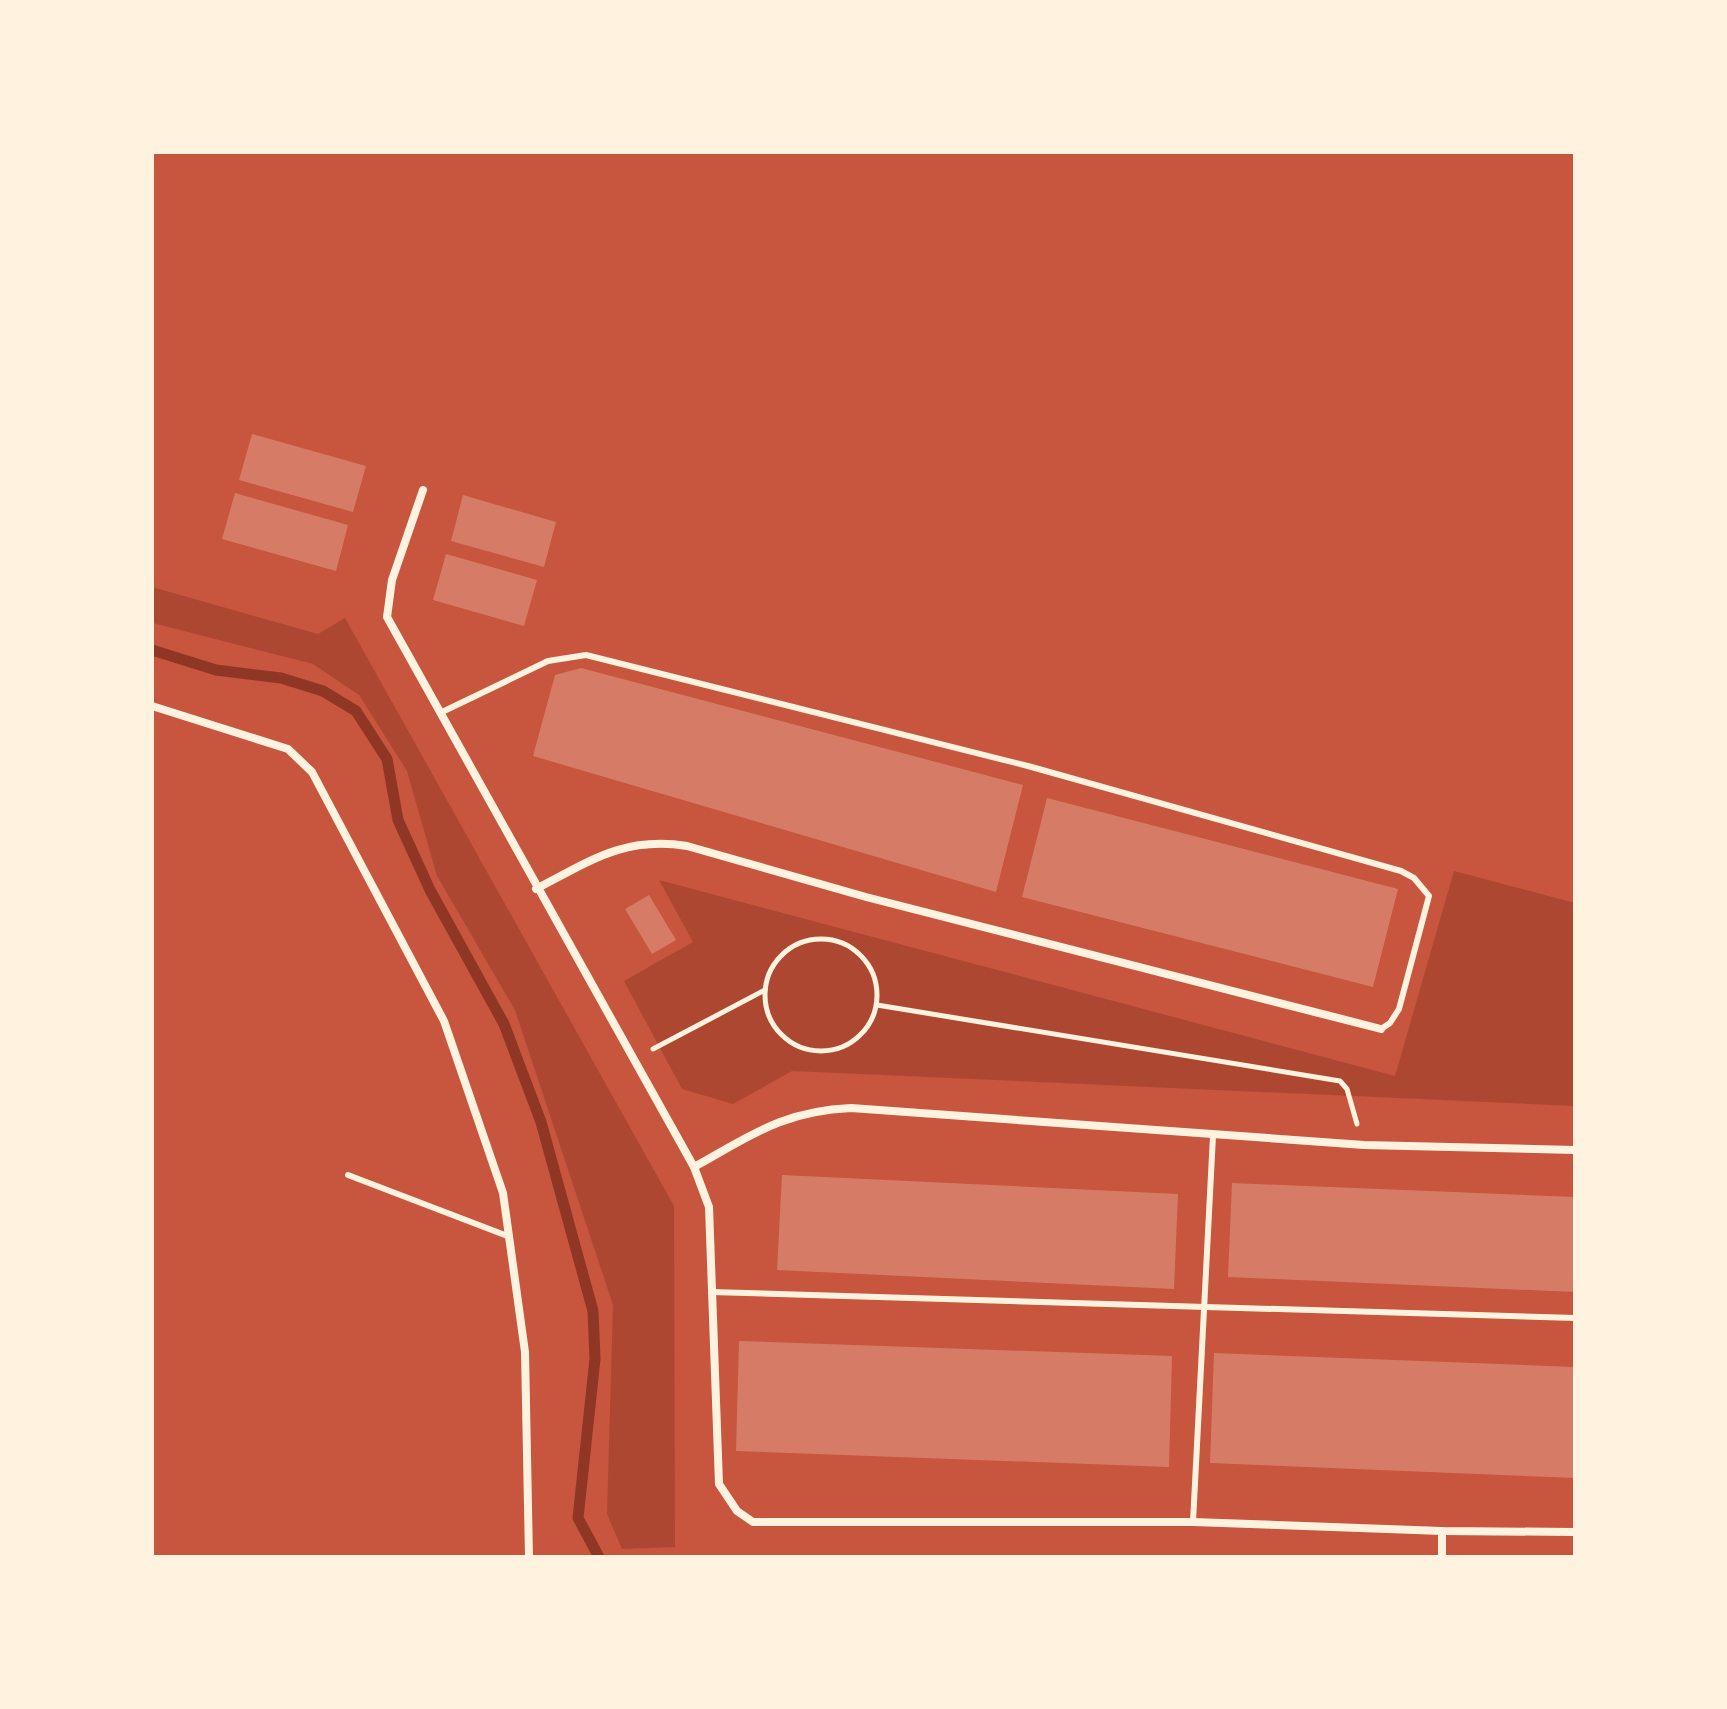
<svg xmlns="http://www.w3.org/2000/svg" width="1727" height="1709" font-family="'Exo 2',sans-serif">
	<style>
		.green { fill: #ae4732 }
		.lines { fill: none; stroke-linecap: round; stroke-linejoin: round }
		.stream { stroke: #8f3625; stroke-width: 11 }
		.building { fill: #d67c66 }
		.path { stroke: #fff3e0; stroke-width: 5 }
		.service { stroke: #fff3e0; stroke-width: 6 }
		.minor { stroke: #fff3e0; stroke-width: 8 }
	</style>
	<rect width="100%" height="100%" fill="#c8553d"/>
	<g class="green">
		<path d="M 152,587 L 318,634 L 345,618 L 674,1206 L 675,1547 L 622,1549 L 607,1514 L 613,1305 L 515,1010 L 437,876 L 407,771 L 359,695 L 313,664 L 153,623 Z"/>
		<path d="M 1454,871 L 1575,903 L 1575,1106 L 792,1071 L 733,1104 L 682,1089 L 624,981 L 693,942 L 659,880 L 1395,1076 Z"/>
	</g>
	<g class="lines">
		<path class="stream" d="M 152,650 L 216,670 L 281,678 L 323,691 L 356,711 L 387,759 L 398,820 L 430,890 L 504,1024 L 541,1122 L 593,1311 L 595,1359 L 578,1518 L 599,1557"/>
	</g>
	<g class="building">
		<path d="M 252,434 L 366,466 L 353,512 L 239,480 Z"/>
		<path d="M 235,493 L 348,525 L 336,571 L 222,539 Z"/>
		<path d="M 463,495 L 556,522 L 544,567 L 451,541 Z"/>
		<path d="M 446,554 L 537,580 L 524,626 L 433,600 Z"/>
		<path d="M 581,668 L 1023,785 L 996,892 L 533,756 L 555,675 Z"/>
		<path d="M 1047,798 L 1398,889 L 1373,987 L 1022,897 Z"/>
		<path d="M 649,895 L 676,940 L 652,954 L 625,909 Z"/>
		<path d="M 782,1175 L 1178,1194 L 1174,1289 L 777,1270 Z"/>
		<path d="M 1232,1183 L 1575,1197 L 1575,1292 L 1228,1277 Z"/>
		<path d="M 739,1341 L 1172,1356 L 1169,1467 L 736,1451 Z"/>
		<path d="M 1214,1353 L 1575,1367 L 1575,1478 L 1210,1463 Z"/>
	</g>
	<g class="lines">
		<g class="path">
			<circle cx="821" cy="995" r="56"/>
			<path d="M 877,1005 L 1340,1081 L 1347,1089 L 1357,1124"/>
			<path d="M 653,1049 L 765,990"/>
		</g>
		<g class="service">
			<path d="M 440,713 L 548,661 L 586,655 L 1028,766 L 1401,871 L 1414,878 L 1429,896 L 1399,1009 L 1390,1023 L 1381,1029"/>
			<path d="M 348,1175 L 510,1237"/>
			<path d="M 711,1292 L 1575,1318"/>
			<path d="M 1193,1522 L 1213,1136"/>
		</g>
		<g class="minor">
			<path d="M 423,490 L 392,580 L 387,617 L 694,1167 L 709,1207 L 719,1484 L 737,1511 L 753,1522 L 1193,1522 L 1442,1531 L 1575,1532"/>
			<path d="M 152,706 L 288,749 L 312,772 L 444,1021 L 503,1193 L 525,1352 L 529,1557"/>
			<path d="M 536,889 C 590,861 624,836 687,846 L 866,897 L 1381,1029"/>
			<path d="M 694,1167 C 752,1135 783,1111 851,1108 L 1364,1145 L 1575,1150"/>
			<path d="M 1442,1557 L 1442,1531"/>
		</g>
	</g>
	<rect width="1727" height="1709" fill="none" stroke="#fff3e0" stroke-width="308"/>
</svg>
